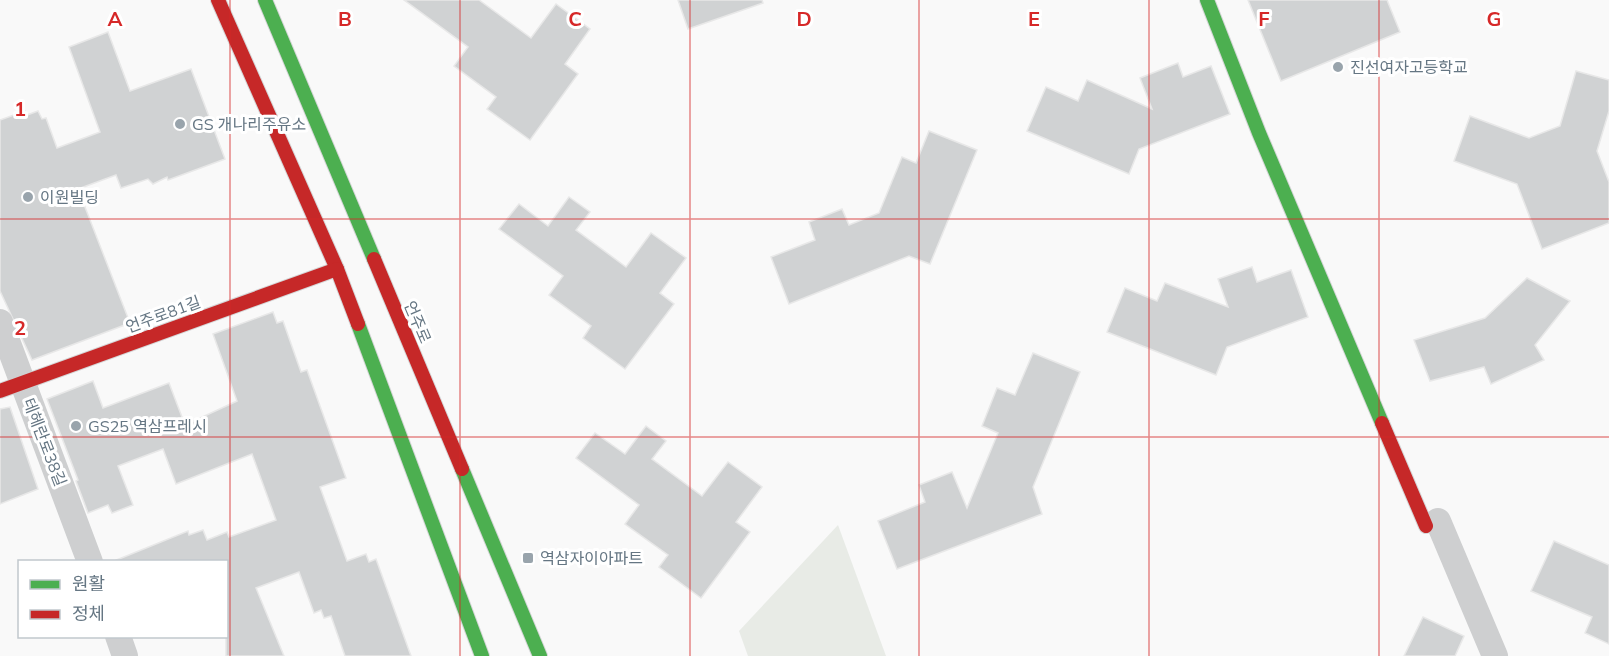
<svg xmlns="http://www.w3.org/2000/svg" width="1609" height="656" font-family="Mulish,'Noto Sans KR',sans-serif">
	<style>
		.green { fill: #e8ebe6 }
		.building { fill: #d0d2d3; stroke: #e8e8e8; stroke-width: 1.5 }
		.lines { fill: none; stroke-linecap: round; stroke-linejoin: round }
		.fast-casing { stroke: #d5d6d7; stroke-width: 16 }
		.jam-casing { stroke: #d5d6d7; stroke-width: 16 }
		.street { stroke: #cecfd0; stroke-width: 26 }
		.fast { stroke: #4caf50; stroke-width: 14 }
		.jam { stroke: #c62828; stroke-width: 14 }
		.grid { fill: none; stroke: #d62828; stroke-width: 1.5; stroke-opacity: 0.55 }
		.poi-dot { fill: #99a4ac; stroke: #fff; stroke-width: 2 }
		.labels { text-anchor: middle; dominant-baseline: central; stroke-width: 6; stroke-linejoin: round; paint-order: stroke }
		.poi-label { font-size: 16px; fill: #657683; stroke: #fff; text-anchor: start }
		.street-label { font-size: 16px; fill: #657683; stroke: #fff }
		.grid-label { font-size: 20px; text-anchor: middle; font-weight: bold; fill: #d62828; stroke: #fff; stroke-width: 6; stroke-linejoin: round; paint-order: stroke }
	</style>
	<rect width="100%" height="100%" fill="#f9f9f9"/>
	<path class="green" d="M 838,525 L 886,656 L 748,656 L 739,631 Z"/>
	<g class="building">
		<path d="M 404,0 L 479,0 L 531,38 L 556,4 L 590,29 L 565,64 L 578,74 L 530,140 L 487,109 L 496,97 L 454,66 L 468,47 Z"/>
		<path d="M 678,0 L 762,0 L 763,3 L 688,29 Z"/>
		<path d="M 1248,0 L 1387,0 L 1400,32 L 1281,81 Z"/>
		<path d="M 108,32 L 130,91 L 191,69 L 225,159 L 168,180 L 167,177 L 153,184 L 148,179 L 121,188 L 116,175 L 78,189 L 130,323 L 32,360 L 0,291 L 0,120 L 25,111 L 27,115 L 38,111 L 42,119 L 46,118 L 57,148 L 100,132 L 69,47 Z"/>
		<path d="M 1178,63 L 1183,77 L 1211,66 L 1230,114 L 1139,149 L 1129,174 L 1027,131 L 1046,87 L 1078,101 L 1087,80 L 1152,109 L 1140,78 Z"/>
		<path d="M 1576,71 L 1609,80 L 1609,111 L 1597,151 L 1609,182 L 1609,223 L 1542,249 L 1517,184 L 1454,161 L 1470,116 L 1529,138 L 1560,126 Z"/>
		<path d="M 929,131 L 977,150 L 930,264 L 909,256 L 789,304 L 771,257 L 815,240 L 809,222 L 842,209 L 849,225 L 879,213 L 902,157 L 916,163 Z"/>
		<path d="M 569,197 L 590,212 L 576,230 L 626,267 L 651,233 L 686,258 L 660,293 L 674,304 L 625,369 L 583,338 L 591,326 L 549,295 L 563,276 L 499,229 L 519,204 L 548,226 Z"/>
		<path d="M 1252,267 L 1257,282 L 1291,270 L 1308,317 L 1227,347 L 1216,375 L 1107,332 L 1125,288 L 1157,301 L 1165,283 L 1228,307 L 1218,279 Z"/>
		<path d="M 1527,278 L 1570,301 L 1535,345 L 1544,360 L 1491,384 L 1484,367 L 1430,381 L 1414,340 L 1485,318 Z"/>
		<path d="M 273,312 L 277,323 L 283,321 L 301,372 L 307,370 L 346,478 L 320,487 L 347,561 L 366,554 L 369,562 L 376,559 L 411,656 L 345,656 L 331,616 L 324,618 L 321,610 L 314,613 L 299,572 L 256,588 L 284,656 L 226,656 L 226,561 L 114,561 L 188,531 L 189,535 L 203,530 L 207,540 L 227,532 L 229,537 L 276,520 L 252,454 L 176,484 L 163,449 L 118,466 L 133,505 L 112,513 L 108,505 L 88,513 L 76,481 L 78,480 L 47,399 L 93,381 L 103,408 L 169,383 L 185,425 L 237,401 L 213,334 Z"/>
		<path d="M 1033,353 L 1080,372 L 1033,487 L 1042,514 L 897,569 L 878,521 L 925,502 L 919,485 L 952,472 L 967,508 L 998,433 L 982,426 L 997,388 L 1015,395 Z"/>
		<path d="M 10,407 L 38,489 L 0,504 L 0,409 Z"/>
		<path d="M 646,426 L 666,441 L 652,459 L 702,496 L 728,462 L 762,487 L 736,522 L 750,532 L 701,598 L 659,567 L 668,555 L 625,524 L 639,505 L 576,458 L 595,433 L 625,454 Z"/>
		<path d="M 1554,541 L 1609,565 L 1609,644 L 1585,633 L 1592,617 L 1531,591 Z"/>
		<path d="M 1423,617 L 1464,636 L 1455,656 L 1404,656 Z"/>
	</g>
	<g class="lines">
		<g class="fast-casing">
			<g id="fast">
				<path d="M 265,0 L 374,259"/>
				<path d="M 1207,0 L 1259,133 L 1382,423"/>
				<path d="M 358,324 L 482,656"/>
				<path d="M 462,469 L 540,656"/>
			</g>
		</g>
		<g class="jam-casing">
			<g id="jam">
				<path d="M 218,0 L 337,269 L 358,324"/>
				<path d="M 374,259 L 462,469"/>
				<path d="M 0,391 L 337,269"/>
				<path d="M 1382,423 L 1426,526"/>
			</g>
		</g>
		<g class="street">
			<path d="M 0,322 L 90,562"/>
			<path d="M 1438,521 L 1495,656"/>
			<path d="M 118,636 L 125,656"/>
		</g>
		<use href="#fast" class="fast"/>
		<use href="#jam" class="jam"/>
	</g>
	<path class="grid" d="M 230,0 L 230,656M 460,0 L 460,656M 690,0 L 690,656M 919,0 L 919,656M 1149,0 L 1149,656M 1379,0 L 1379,656M 0,219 L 1609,219M 0,437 L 1609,437"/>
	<g class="poi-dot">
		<circle cx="1338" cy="67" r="6"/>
		<circle cx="180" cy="124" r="6"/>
		<circle cx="28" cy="197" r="6"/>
		<circle cx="76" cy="426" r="6"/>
		<rect x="522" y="552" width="12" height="12" rx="3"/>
	</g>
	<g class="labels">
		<g class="poi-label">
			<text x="1350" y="67">진선여자고등학교</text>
			<text x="192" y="124">GS 개나리주유소</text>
			<text x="40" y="197">이원빌딩</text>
			<text x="88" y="426">GS25 역삼프레시</text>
			<text x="540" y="558">역삼자이아파트</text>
		</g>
		<g class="street-label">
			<text transform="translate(163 314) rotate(-20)">언주로81길</text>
			<text transform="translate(418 322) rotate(67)">언주로</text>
			<text transform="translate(45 442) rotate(69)">테헤란로38길</text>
		</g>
	</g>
	<g class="grid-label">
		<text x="115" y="26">A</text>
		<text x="345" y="26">B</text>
		<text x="575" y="26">C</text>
		<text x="804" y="26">D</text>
		<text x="1034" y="26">E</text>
		<text x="1264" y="26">F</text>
		<text x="1494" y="26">G</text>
		<text x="20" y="116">1</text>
		<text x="20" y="335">2</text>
	</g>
	<rect x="18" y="560" width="210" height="78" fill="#ffffff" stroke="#c1c8cd" stroke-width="1.5"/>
	<rect x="30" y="580" width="30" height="9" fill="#4caf50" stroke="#c1c8cd" stroke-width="1.5"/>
	<text x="72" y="590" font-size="18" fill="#657683">원활</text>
	<rect x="30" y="610" width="30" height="9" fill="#c62828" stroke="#c1c8cd" stroke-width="1.5"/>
	<text x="72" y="620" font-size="18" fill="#657683">정체</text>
</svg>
